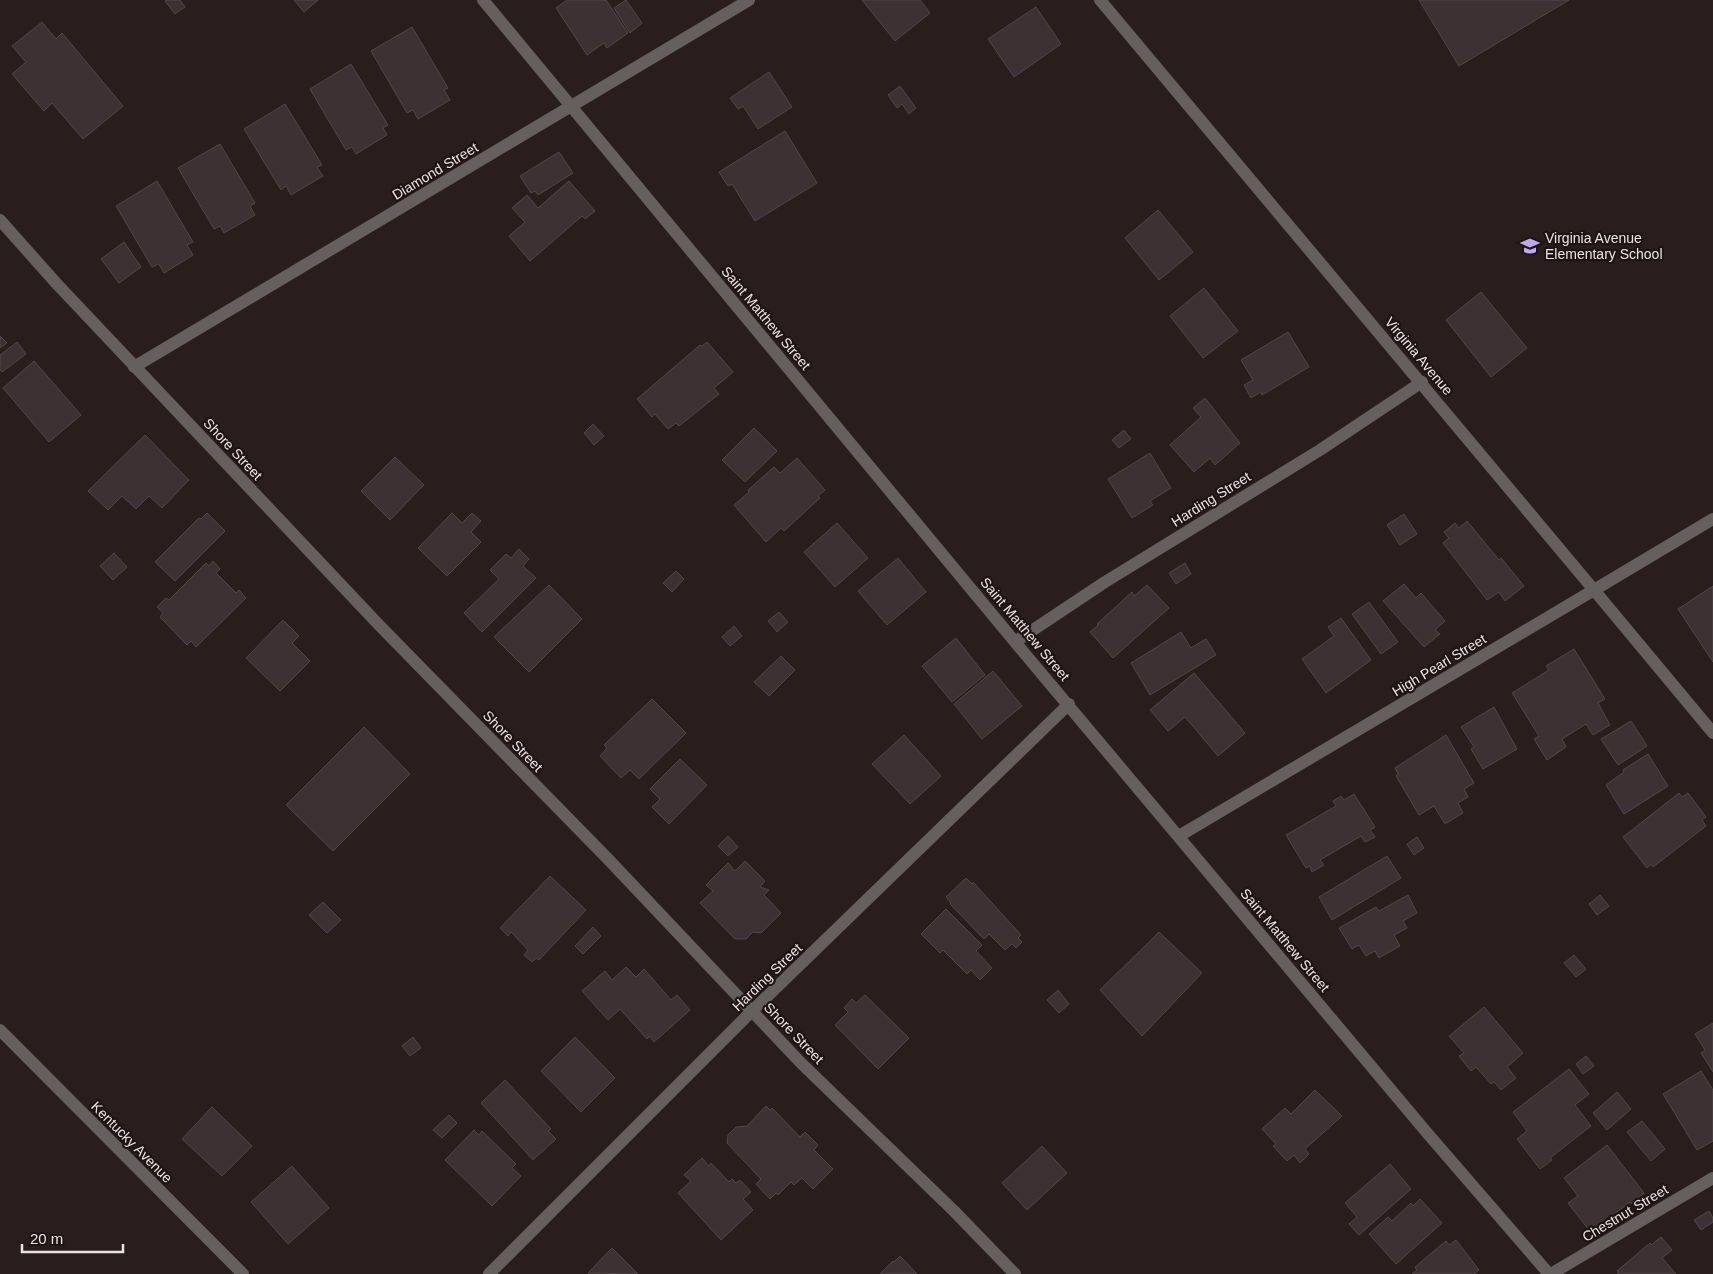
<svg xmlns="http://www.w3.org/2000/svg" width="1713" height="1274" font-family="Arial,sans-serif">
	<style>
		.building { fill: #3e3133; stroke: #534648 }
		.lines { fill: none; stroke-linecap: round; stroke-linejoin: round }
		.service { stroke: #65605d; stroke-width: 12 }
		.minor { stroke: #65605d; stroke-width: 12 }
		.tertiary { stroke: #65605d; stroke-width: 12 }
		.labels { text-anchor: middle; dominant-baseline: central; stroke-width: 4.5; stroke-linejoin: round; paint-order: stroke }
		.street-label { font-size: 14px; fill: #ece4e3; stroke: #1f1413 }
		.poi-label { font-size: 14px; fill: #ece4e3; stroke: #1f1413; text-anchor: start }
	</style>
	<rect width="100%" height="100%" fill="#291e1c"/>
	<g class="building">
		<path d="M 167,0 L 180,0 L 185,7 L 175,14 L 165,1 Z"/>
		<path d="M 294,0 L 318,0 L 304,12 Z"/>
		<path d="M 567,0 L 606,0 L 628,33 L 607,48 L 604,43 L 587,55 L 556,8 Z"/>
		<path d="M 626,0 L 642,23 L 630,33 L 614,8 Z"/>
		<path d="M 862,0 L 920,0 L 930,13 L 895,41 Z"/>
		<path d="M 1419,0 L 1569,0 L 1459,66 Z"/>
		<path d="M 1036,7 L 1061,44 L 1014,77 L 988,39 Z"/>
		<path d="M 42,22 L 56,39 L 62,33 L 123,106 L 83,139 L 52,103 L 44,111 L 12,74 L 26,62 L 12,46 Z"/>
		<path d="M 412,27 L 448,88 L 444,90 L 450,100 L 418,119 L 413,110 L 407,113 L 371,51 Z"/>
		<path d="M 351,64 L 388,125 L 383,128 L 387,135 L 356,154 L 352,147 L 346,150 L 310,89 Z"/>
		<path d="M 769,72 L 792,107 L 758,129 L 743,106 L 738,109 L 730,98 Z"/>
		<path d="M 900,86 L 916,108 L 909,114 L 902,104 L 897,108 L 888,95 Z"/>
		<path d="M 285,104 L 322,165 L 317,167 L 323,176 L 291,195 L 286,186 L 281,190 L 244,129 Z"/>
		<path d="M 785,131 L 817,183 L 755,221 L 732,184 L 728,186 L 719,172 Z"/>
		<path d="M 220,144 L 255,203 L 250,206 L 255,215 L 224,233 L 220,226 L 214,229 L 178,168 Z"/>
		<path d="M 559,152 L 573,173 L 538,195 L 535,191 L 531,193 L 520,176 Z"/>
		<path d="M 157,181 L 193,242 L 187,245 L 193,255 L 164,273 L 159,264 L 152,267 L 116,206 Z"/>
		<path d="M 569,181 L 595,211 L 585,219 L 582,216 L 530,261 L 509,236 L 525,222 L 512,208 L 527,195 L 538,208 Z"/>
		<path d="M 1158,210 L 1193,252 L 1159,280 L 1125,238 Z"/>
		<path d="M 124,242 L 141,267 L 119,283 L 101,259 Z"/>
		<path d="M 1204,288 L 1238,331 L 1203,358 L 1170,316 Z"/>
		<path d="M 1481,292 L 1527,348 L 1491,377 L 1446,320 Z"/>
		<path d="M 1288,332 L 1309,367 L 1262,395 L 1261,392 L 1251,398 L 1244,385 L 1253,380 L 1241,360 Z"/>
		<path d="M 0,336 L 7,343 L 0,348 Z"/>
		<path d="M 17,342 L 26,354 L 2,372 L 0,370 L 0,355 Z"/>
		<path d="M 707,342 L 733,372 L 714,388 L 719,394 L 679,426 L 676,423 L 668,429 L 655,414 L 652,417 L 637,399 L 700,345 L 702,346 Z"/>
		<path d="M 34,361 L 81,415 L 49,442 L 3,388 Z"/>
		<path d="M 1205,398 L 1240,443 L 1215,465 L 1210,458 L 1194,472 L 1170,445 L 1201,417 L 1193,408 Z"/>
		<path d="M 593,424 L 604,436 L 594,445 L 584,433 Z"/>
		<path d="M 754,428 L 777,451 L 745,482 L 722,460 Z"/>
		<path d="M 1124,430 L 1131,439 L 1119,448 L 1112,440 Z"/>
		<path d="M 145,435 L 189,480 L 162,508 L 149,496 L 136,509 L 122,496 L 108,510 L 88,491 Z"/>
		<path d="M 1150,453 L 1171,488 L 1150,501 L 1153,505 L 1132,518 L 1108,479 Z"/>
		<path d="M 395,457 L 424,485 L 390,520 L 361,491 Z"/>
		<path d="M 797,458 L 825,490 L 818,496 L 820,498 L 784,531 L 781,528 L 766,542 L 734,505 L 749,492 L 748,490 L 774,467 L 780,473 Z"/>
		<path d="M 207,513 L 225,531 L 175,581 L 155,562 L 199,518 L 201,519 Z"/>
		<path d="M 452,513 L 462,523 L 472,513 L 481,521 L 471,532 L 481,542 L 447,576 L 418,548 Z"/>
		<path d="M 1404,514 L 1417,534 L 1400,545 L 1387,525 Z"/>
		<path d="M 1467,521 L 1499,560 L 1501,558 L 1524,586 L 1505,601 L 1499,592 L 1487,600 L 1443,543 L 1449,538 L 1444,532 L 1455,523 L 1459,528 Z"/>
		<path d="M 837,523 L 868,558 L 835,587 L 804,552 Z"/>
		<path d="M 519,549 L 529,559 L 523,566 L 536,578 L 482,632 L 464,613 L 499,579 L 490,570 L 506,554 L 511,558 Z"/>
		<path d="M 114,553 L 127,567 L 113,580 L 100,566 Z"/>
		<path d="M 898,558 L 926,592 L 887,625 L 858,591 Z"/>
		<path d="M 213,561 L 220,569 L 216,573 L 236,593 L 239,590 L 246,598 L 196,647 L 191,641 L 187,645 L 160,617 L 163,613 L 157,607 L 166,598 L 169,600 L 206,563 L 209,566 Z"/>
		<path d="M 1185,563 L 1191,574 L 1176,584 L 1169,573 Z"/>
		<path d="M 676,571 L 684,579 L 672,592 L 663,583 Z"/>
		<path d="M 1404,584 L 1416,598 L 1421,593 L 1445,621 L 1435,630 L 1440,634 L 1424,647 L 1383,601 Z"/>
		<path d="M 549,585 L 582,619 L 529,672 L 494,637 Z"/>
		<path d="M 1147,585 L 1169,608 L 1113,658 L 1090,632 L 1098,625 L 1097,624 L 1132,592 L 1134,596 Z"/>
		<path d="M 1713,586 L 1713,662 L 1678,609 Z"/>
		<path d="M 1369,602 L 1398,642 L 1381,654 L 1352,614 Z"/>
		<path d="M 779,612 L 788,622 L 777,632 L 768,621 Z"/>
		<path d="M 1341,618 L 1371,660 L 1326,693 L 1302,659 L 1334,636 L 1328,627 Z"/>
		<path d="M 283,620 L 299,636 L 292,643 L 310,661 L 280,691 L 246,658 Z"/>
		<path d="M 734,626 L 742,636 L 730,646 L 722,637 Z"/>
		<path d="M 1181,632 L 1191,648 L 1206,639 L 1216,655 L 1150,695 L 1131,663 Z"/>
		<path d="M 956,638 L 985,675 L 952,702 L 922,666 Z"/>
		<path d="M 1574,649 L 1605,699 L 1598,703 L 1610,725 L 1593,735 L 1586,724 L 1562,739 L 1566,747 L 1547,760 L 1534,739 L 1539,736 L 1512,693 L 1549,670 L 1546,666 Z"/>
		<path d="M 781,656 L 795,670 L 769,696 L 754,682 Z"/>
		<path d="M 993,671 L 1022,706 L 982,739 L 954,704 Z"/>
		<path d="M 1194,673 L 1245,733 L 1218,756 L 1185,717 L 1168,731 L 1150,710 Z"/>
		<path d="M 652,699 L 686,733 L 639,779 L 630,770 L 621,778 L 600,756 L 607,748 L 604,745 Z"/>
		<path d="M 1494,707 L 1517,749 L 1483,769 L 1471,749 L 1474,747 L 1461,727 Z"/>
		<path d="M 1631,721 L 1647,746 L 1618,765 L 1601,739 Z"/>
		<path d="M 364,727 L 410,774 L 333,851 L 286,805 Z"/>
		<path d="M 904,735 L 941,776 L 910,804 L 872,764 Z"/>
		<path d="M 1446,735 L 1474,783 L 1464,789 L 1468,797 L 1458,803 L 1463,813 L 1445,824 L 1434,806 L 1419,815 L 1396,776 L 1398,774 L 1395,768 Z"/>
		<path d="M 1648,754 L 1668,786 L 1624,814 L 1606,785 L 1624,772 L 1623,770 Z"/>
		<path d="M 680,759 L 707,785 L 669,824 L 652,807 L 660,799 L 650,789 Z"/>
		<path d="M 1679,793 L 1682,797 L 1688,793 L 1706,817 L 1702,820 L 1706,826 L 1653,867 L 1651,864 L 1647,868 L 1623,837 Z"/>
		<path d="M 1354,794 L 1375,827 L 1370,830 L 1375,837 L 1365,842 L 1361,836 L 1320,860 L 1324,865 L 1312,872 L 1310,866 L 1306,868 L 1286,835 L 1336,806 L 1333,801 L 1341,796 L 1344,800 Z"/>
		<path d="M 728,836 L 738,847 L 728,856 L 718,846 Z"/>
		<path d="M 1417,837 L 1424,848 L 1414,855 L 1407,844 Z"/>
		<path d="M 1387,856 L 1401,878 L 1332,920 L 1319,897 Z"/>
		<path d="M 745,861 L 765,881 L 760,887 L 769,890 L 764,895 L 781,913 L 761,933 L 753,932 L 746,939 L 735,939 L 700,903 L 713,891 L 706,885 L 728,863 L 735,871 Z"/>
		<path d="M 550,876 L 586,910 L 539,960 L 536,958 L 532,962 L 524,955 L 528,950 L 511,932 L 508,936 L 500,928 Z"/>
		<path d="M 966,878 L 972,884 L 973,882 L 1021,935 L 1018,938 L 1022,942 L 1016,948 L 1012,944 L 1005,950 L 989,934 L 984,939 L 950,904 L 951,903 L 946,897 Z"/>
		<path d="M 1408,895 L 1417,913 L 1403,921 L 1407,928 L 1394,935 L 1400,946 L 1379,958 L 1375,951 L 1366,956 L 1359,945 L 1352,949 L 1339,928 L 1376,907 L 1379,911 Z"/>
		<path d="M 1600,895 L 1609,906 L 1597,915 L 1589,904 Z"/>
		<path d="M 323,902 L 341,920 L 327,933 L 309,915 Z"/>
		<path d="M 946,909 L 982,945 L 976,951 L 992,968 L 980,980 L 971,970 L 967,974 L 943,950 L 940,953 L 921,934 Z"/>
		<path d="M 593,927 L 601,936 L 583,954 L 575,946 Z"/>
		<path d="M 1159,932 L 1202,973 L 1142,1036 L 1100,990 Z"/>
		<path d="M 1574,955 L 1586,969 L 1576,977 L 1564,963 Z"/>
		<path d="M 626,967 L 636,977 L 644,969 L 671,1000 L 677,995 L 690,1010 L 654,1042 L 649,1036 L 647,1039 L 620,1009 L 608,1020 L 582,991 L 605,971 L 612,980 Z"/>
		<path d="M 1058,990 L 1069,1004 L 1059,1013 L 1047,1000 Z"/>
		<path d="M 865,995 L 909,1038 L 878,1069 L 835,1025 L 848,1012 L 844,1008 L 852,999 L 856,1003 Z"/>
		<path d="M 1484,1007 L 1523,1053 L 1507,1067 L 1516,1078 L 1501,1090 L 1494,1082 L 1491,1084 L 1476,1067 L 1471,1071 L 1459,1056 L 1464,1053 L 1449,1036 Z"/>
		<path d="M 1713,1023 L 1713,1072 L 1701,1053 L 1705,1050 L 1695,1034 Z"/>
		<path d="M 413,1037 L 421,1048 L 410,1056 L 402,1046 Z"/>
		<path d="M 575,1037 L 615,1078 L 581,1112 L 541,1071 Z"/>
		<path d="M 1586,1056 L 1594,1066 L 1583,1074 L 1576,1064 Z"/>
		<path d="M 1569,1069 L 1589,1094 L 1575,1105 L 1591,1126 L 1550,1158 L 1552,1160 L 1540,1169 L 1517,1139 L 1527,1131 L 1513,1112 Z"/>
		<path d="M 1701,1071 L 1713,1090 L 1713,1141 L 1697,1150 L 1663,1094 Z"/>
		<path d="M 505,1080 L 551,1129 L 548,1131 L 556,1139 L 533,1160 L 481,1103 Z"/>
		<path d="M 1315,1090 L 1342,1116 L 1305,1149 L 1309,1154 L 1300,1163 L 1294,1155 L 1287,1161 L 1273,1146 L 1276,1144 L 1262,1129 L 1285,1108 L 1291,1114 Z"/>
		<path d="M 1617,1092 L 1631,1109 L 1607,1130 L 1593,1113 Z"/>
		<path d="M 766,1106 L 770,1110 L 772,1108 L 800,1137 L 805,1132 L 818,1145 L 814,1150 L 833,1169 L 813,1189 L 802,1178 L 794,1185 L 791,1182 L 778,1195 L 776,1193 L 770,1199 L 756,1184 L 761,1179 L 727,1143 L 728,1135 L 736,1127 L 747,1126 Z"/>
		<path d="M 212,1107 L 252,1146 L 222,1176 L 182,1139 Z"/>
		<path d="M 449,1115 L 457,1123 L 442,1138 L 433,1130 Z"/>
		<path d="M 1642,1121 L 1665,1149 L 1651,1161 L 1627,1132 Z"/>
		<path d="M 474,1130 L 479,1135 L 482,1131 L 516,1164 L 512,1168 L 521,1176 L 492,1206 L 445,1160 Z"/>
		<path d="M 1607,1145 L 1644,1193 L 1632,1204 L 1630,1202 L 1601,1224 L 1603,1225 L 1592,1234 L 1568,1203 L 1578,1196 L 1564,1178 Z"/>
		<path d="M 1042,1146 L 1067,1173 L 1027,1210 L 1002,1183 Z"/>
		<path d="M 702,1158 L 709,1166 L 711,1163 L 729,1182 L 732,1179 L 736,1183 L 740,1180 L 751,1192 L 743,1199 L 753,1210 L 721,1240 L 678,1193 L 691,1181 L 684,1175 Z"/>
		<path d="M 1390,1164 L 1411,1189 L 1359,1235 L 1349,1224 L 1357,1217 L 1345,1203 Z"/>
		<path d="M 292,1166 L 329,1208 L 288,1244 L 251,1202 Z"/>
		<path d="M 1420,1199 L 1442,1223 L 1396,1264 L 1369,1234 L 1388,1217 L 1392,1221 L 1411,1203 L 1413,1206 Z"/>
		<path d="M 1709,1211 L 1713,1218 L 1713,1222 L 1701,1230 L 1694,1220 Z"/>
		<path d="M 1661,1237 L 1672,1250 L 1662,1258 L 1676,1274 L 1617,1274 L 1619,1272 L 1617,1271 L 1650,1243 L 1651,1245 Z"/>
		<path d="M 1456,1240 L 1479,1270 L 1474,1274 L 1412,1274 L 1417,1270 L 1415,1267 L 1446,1241 L 1449,1245 Z"/>
		<path d="M 612,1248 L 638,1274 L 588,1273 Z"/>
		<path d="M 900,1256 L 917,1274 L 880,1274 L 893,1261 L 894,1262 Z"/>
	</g>
	<g class="lines">
		<path class="service" d="M 1015,642 L 1105,582 L 1320,450 L 1422,382"/>
		<g class="minor">
			<path d="M 483,0 L 1015,642 L 1428,1134 L 1549,1274"/>
			<path d="M 1100,0 L 1594,590 L 1179,836"/>
			<path d="M 0,220 L 56,283 L 379,625 L 608,859 L 801,1063 L 954,1211 L 1015,1274"/>
			<path d="M 134,367 L 749,0"/>
			<path d="M 0,1030 L 243,1274"/>
			<path d="M 489,1274 L 752,1011 L 1069,704"/>
			<path d="M 1551,1274 L 1713,1178"/>
		</g>
		<path class="tertiary" d="M 1713,519 L 1594,590 L 1713,733"/>
	</g>
	<defs>
		<g id="school-bare" transform="scale(1.5)"><path d="M0-5L7-2L0 1L-7-2ZM-4 1L0 2.5L4 1V4Q0 6-4 4Z" fill="#bda9f5" stroke="#1f1413" stroke-width="2.5" paint-order="stroke"/></g>
	</defs>
	<g fill-rule="evenodd">
		<use href="#school-bare" x="1530" y="246"/>
	</g>
	<g class="labels">
		<g class="street-label">
			<text transform="translate(435 171) rotate(-31)">Diamond Street</text>
			<text transform="translate(766 318) rotate(50)">Saint Matthew Street</text>
			<text transform="translate(1419 356) rotate(50)">Virginia Avenue</text>
			<text transform="translate(233 449) rotate(47)">Shore Street</text>
			<text transform="translate(1211 499) rotate(-32)">Harding Street</text>
			<text transform="translate(1025 629) rotate(50)">Saint Matthew Street</text>
			<text transform="translate(1439 665) rotate(-31)">High Pearl Street</text>
			<text transform="translate(513 741) rotate(46)">Shore Street</text>
			<text transform="translate(1285 940) rotate(50)">Saint Matthew Street</text>
			<text transform="translate(767 977) rotate(-44)">Harding Street</text>
			<text transform="translate(794 1033) rotate(46)">Shore Street</text>
			<text transform="translate(132 1142) rotate(45)">Kentucky Avenue</text>
			<text transform="translate(1625 1213) rotate(-31)">Chestnut Street</text>
		</g>
		<g class="poi-label">
			<text x="1545" y="238">Virginia Avenue<tspan x="1545" dy="16">Elementary School</tspan></text>
		</g>
	</g>
	<path d="M22 1244v8h101v-8" fill="none" stroke="#ece4e3" stroke-width="2.5"/>
	<text x="30" y="1244" font-size="15" fill="#ece4e3" stroke="#1f1413" stroke-width="4" paint-order="stroke">20 m</text>
</svg>
